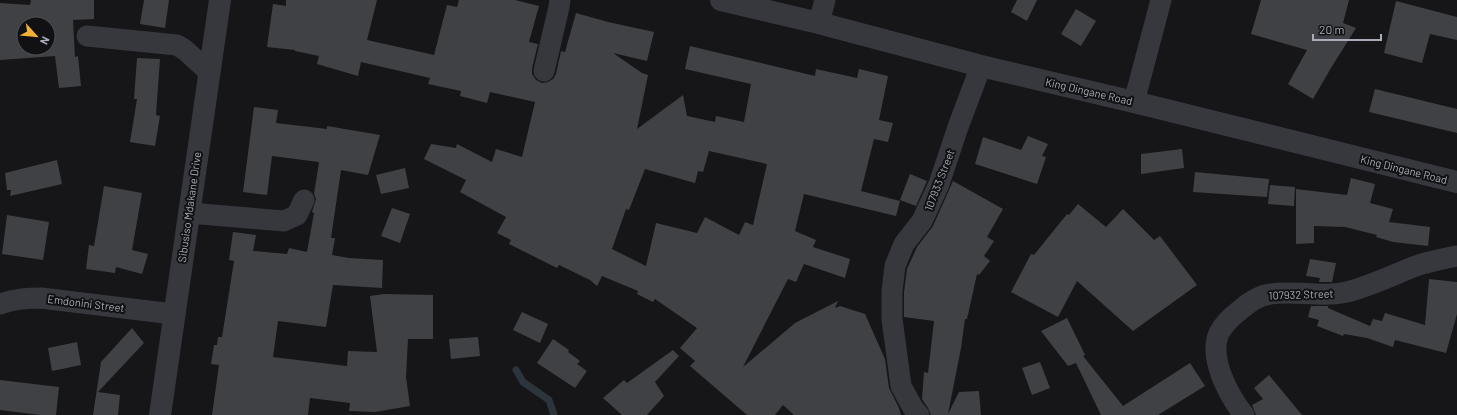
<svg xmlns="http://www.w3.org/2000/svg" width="1457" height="415" font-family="Barlow,sans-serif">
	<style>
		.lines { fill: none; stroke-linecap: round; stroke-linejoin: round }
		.stream { stroke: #2c353c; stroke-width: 7 }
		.building { fill: #404145; fill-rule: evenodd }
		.minor { stroke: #37383d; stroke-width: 21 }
		.tertiary { stroke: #37383d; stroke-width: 22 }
		.labels { text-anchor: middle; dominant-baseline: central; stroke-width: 4; stroke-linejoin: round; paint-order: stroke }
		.street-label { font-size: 11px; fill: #a8adb8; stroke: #111113 }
	</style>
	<rect width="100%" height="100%" fill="#161618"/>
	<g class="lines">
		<path class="stream" d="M 516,370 L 523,382 L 549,400 L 554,415"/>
	</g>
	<g class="building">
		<path d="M 31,0 L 94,0 L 94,19 L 73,20 L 75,57 L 78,56 L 81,86 L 59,88 L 55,56 L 0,60 L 0,3 L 30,5 ZM 24,24 L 48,24 L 48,48 L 24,48 Z"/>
		<path d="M 144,0 L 169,0 L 165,28 L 140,24 Z"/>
		<path d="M 286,0 L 377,0 L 367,40 L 434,55 L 447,5 L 457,7 L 459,0 L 515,0 L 539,6 L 529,42 L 538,44 L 532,68 L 532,74 L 536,80 L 542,83 L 548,82 L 553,79 L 556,74 L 561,51 L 565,52 L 576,13 L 608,22 L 654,32 L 647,61 L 613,53 L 642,73 L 648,75 L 637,129 L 683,95 L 687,116 L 715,122 L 716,116 L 744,122 L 751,84 L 685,69 L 690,46 L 815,76 L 816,69 L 857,78 L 859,69 L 888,76 L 879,120 L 893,123 L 888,142 L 874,139 L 861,191 L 900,201 L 896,216 L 804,194 L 795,231 L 816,240 L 813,247 L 850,259 L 845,278 L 804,264 L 796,282 L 788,279 L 743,367 L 795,323 L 838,301 L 835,308 L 840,306 L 865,314 L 885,359 L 889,388 L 899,408 L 901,415 L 794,415 L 783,405 L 775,415 L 747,415 L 690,366 L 695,361 L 680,348 L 697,328 L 655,299 L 653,302 L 637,294 L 638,291 L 602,276 L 597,286 L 590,280 L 559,265 L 557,268 L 509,244 L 511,240 L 497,233 L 506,217 L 460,192 L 466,180 L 424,159 L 431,144 L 456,148 L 457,144 L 492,162 L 496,149 L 522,157 L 535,102 L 490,92 L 487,103 L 460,96 L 461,91 L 428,84 L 430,78 L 361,62 L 358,76 L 317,64 L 319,56 L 295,51 L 295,50 L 267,47 L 273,4 L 286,6 ZM 709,151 L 767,164 L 753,225 L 745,222 L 739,235 L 705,217 L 697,233 L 656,223 L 646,266 L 612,249 L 626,209 L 629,210 L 645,169 L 695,183 L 698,171 L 703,172 Z"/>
		<path d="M 1017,0 L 1037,0 L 1027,21 L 1011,12 Z"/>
		<path d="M 1261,0 L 1349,0 L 1343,23 L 1356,28 L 1331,68 L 1313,99 L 1288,84 L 1307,50 L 1251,34 Z"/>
		<path d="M 1396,1 L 1457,17 L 1457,40 L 1430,34 L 1422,63 L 1384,53 Z"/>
		<path d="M 1076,9 L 1096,21 L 1081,46 L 1061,34 Z"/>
		<path d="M 137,58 L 160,59 L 156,115 L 160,116 L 155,146 L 130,142 L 137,99 L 134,99 Z"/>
		<path d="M 1375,89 L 1457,109 L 1457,133 L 1369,112 Z"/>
		<path d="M 254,107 L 278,110 L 276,123 L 327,129 L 327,126 L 380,135 L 368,175 L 341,170 L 331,238 L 335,238 L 332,255 L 349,258 L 383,260 L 382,288 L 333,285 L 326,327 L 278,321 L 273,357 L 347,366 L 348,351 L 377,352 L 370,296 L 384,294 L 433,295 L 433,339 L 408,339 L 406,377 L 410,406 L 375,412 L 349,411 L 350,403 L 310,398 L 308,415 L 212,415 L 219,365 L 211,364 L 214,345 L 217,345 L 218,337 L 222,337 L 234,261 L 229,260 L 233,232 L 256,235 L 253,251 L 287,254 L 289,248 L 307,252 L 314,213 L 312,212 L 316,199 L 314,194 L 319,162 L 272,156 L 267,195 L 243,192 Z"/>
		<path d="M 1028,136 L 1048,144 L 1042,156 L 1046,157 L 1037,184 L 975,164 L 983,137 L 1021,150 Z"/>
		<path d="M 1182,149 L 1184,168 L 1141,174 L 1141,154 Z"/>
		<path d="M 57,160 L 62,184 L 10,196 L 11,190 L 7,190 L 5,173 Z"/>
		<path d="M 405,168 L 409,188 L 381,194 L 376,175 Z"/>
		<path d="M 1195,172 L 1269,179 L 1267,197 L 1193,192 Z"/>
		<path d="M 910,174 L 927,181 L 916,206 L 900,200 Z"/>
		<path d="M 1351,178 L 1375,184 L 1370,203 L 1393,209 L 1389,222 L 1430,227 L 1428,246 L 1393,242 L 1376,237 L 1377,235 L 1345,227 L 1314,226 L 1314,243 L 1296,244 L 1296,189 L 1347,195 Z"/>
		<path d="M 953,181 L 1003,209 L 987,237 L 994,241 L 984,256 L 990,261 L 979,275 L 977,274 L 967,319 L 965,319 L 961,348 L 948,414 L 959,392 L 979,391 L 981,415 L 931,415 L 928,408 L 922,399 L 924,372 L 928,373 L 934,321 L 904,317 L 904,292 L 907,269 L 917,247 L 933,226 Z"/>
		<path d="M 1270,185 L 1295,187 L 1294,206 L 1268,204 Z"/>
		<path d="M 104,186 L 142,193 L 132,250 L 148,254 L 142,274 L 116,267 L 115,273 L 86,269 L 89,245 L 94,246 Z"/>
		<path d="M 1078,204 L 1106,227 L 1123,209 L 1154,240 L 1160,236 L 1197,285 L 1133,331 L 1077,281 L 1058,317 L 1011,292 L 1031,254 L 1034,255 L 1067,214 L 1069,215 Z"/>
		<path d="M 392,208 L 410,214 L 400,243 L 381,236 Z"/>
		<path d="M 7,215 L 49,222 L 43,260 L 2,254 Z"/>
		<path d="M 1310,259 L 1336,263 L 1332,282 L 1319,282 L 1320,278 L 1306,276 Z"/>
		<path d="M 1429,279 L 1457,282 L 1457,314 L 1446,353 L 1395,340 L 1393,347 L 1367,338 L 1344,334 L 1343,336 L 1317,326 L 1319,320 L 1308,317 L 1311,306 L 1328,306 L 1328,308 L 1370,326 L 1373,319 L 1382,321 L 1385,313 L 1425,325 Z"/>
		<path d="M 522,312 L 548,324 L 540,343 L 513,330 Z"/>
		<path d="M 1067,318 L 1085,355 L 1083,356 L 1123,406 L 1190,363 L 1205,386 L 1158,415 L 1101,415 L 1076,363 L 1068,366 L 1041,331 Z"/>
		<path d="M 132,328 L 144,343 L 98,392 L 120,395 L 118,415 L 93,415 L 101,362 Z"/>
		<path d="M 478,337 L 480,356 L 451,359 L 449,339 Z"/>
		<path d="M 553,339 L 569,350 L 568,352 L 580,361 L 577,364 L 587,371 L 575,388 L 537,363 Z"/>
		<path d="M 77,342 L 81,365 L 52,371 L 48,348 Z"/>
		<path d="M 673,350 L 679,356 L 655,382 L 664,396 L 647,415 L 622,415 L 603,398 L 624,380 L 627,383 Z"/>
		<path d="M 1040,362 L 1050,388 L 1032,395 L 1022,368 Z"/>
		<path d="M 1269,375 L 1302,415 L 1256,415 L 1252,405 L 1263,399 L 1254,388 Z"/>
		<path d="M 0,380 L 59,387 L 56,415 L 40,415 L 0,410 Z"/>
	</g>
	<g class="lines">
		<g class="minor">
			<path d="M 819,23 L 825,0"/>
			<path d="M 87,36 L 177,45 L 185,50 L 209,72"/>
			<path d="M 544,71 L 559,7 L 560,0"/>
			<path d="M 1134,102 L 1161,0"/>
			<path d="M 189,213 L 284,221 L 297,215 L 304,200"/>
			<path d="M 0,304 C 14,299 27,298 41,298 L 173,314"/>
			<path d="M 919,415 L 913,408 L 901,386 L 892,319 L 892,291 L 895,266 L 904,244 L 922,221 L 939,184 L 958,127 L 981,66"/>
			<path d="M 1244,415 C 1229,396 1208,358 1219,333 C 1224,324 1231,317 1239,311 C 1248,303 1259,295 1271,294 C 1296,290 1322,298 1347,292 C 1370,286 1391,276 1413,267 C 1426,262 1442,259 1457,256"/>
		</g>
		<g class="tertiary">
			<path d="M 721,0 L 819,23 L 981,66 L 1134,102 L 1457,182"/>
			<path d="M 160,415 L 220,0"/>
		</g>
	</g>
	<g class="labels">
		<g class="street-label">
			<text transform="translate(1089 91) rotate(13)">King Dingane Road</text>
			<text transform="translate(1404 169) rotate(14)">King Dingane Road</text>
			<text transform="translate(939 180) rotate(-69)">107933 Street</text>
			<text transform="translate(189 207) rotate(-82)">Sibusiso Mdakane Drive</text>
			<text transform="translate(1301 294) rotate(-2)">107932 Street</text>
			<text transform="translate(86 303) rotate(7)">Emdonini Street</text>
		</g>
	</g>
	<g transform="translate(36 36) rotate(117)"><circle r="19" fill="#111113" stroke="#4d4f55"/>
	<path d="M0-3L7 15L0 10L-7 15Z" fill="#f2b134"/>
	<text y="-6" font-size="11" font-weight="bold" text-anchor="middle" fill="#a8adb8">N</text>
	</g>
	<path d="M1313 34v6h68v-6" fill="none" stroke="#a8adb8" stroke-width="2"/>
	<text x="1319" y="34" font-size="12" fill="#a8adb8" stroke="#111113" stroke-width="3" paint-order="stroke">20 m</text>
</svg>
